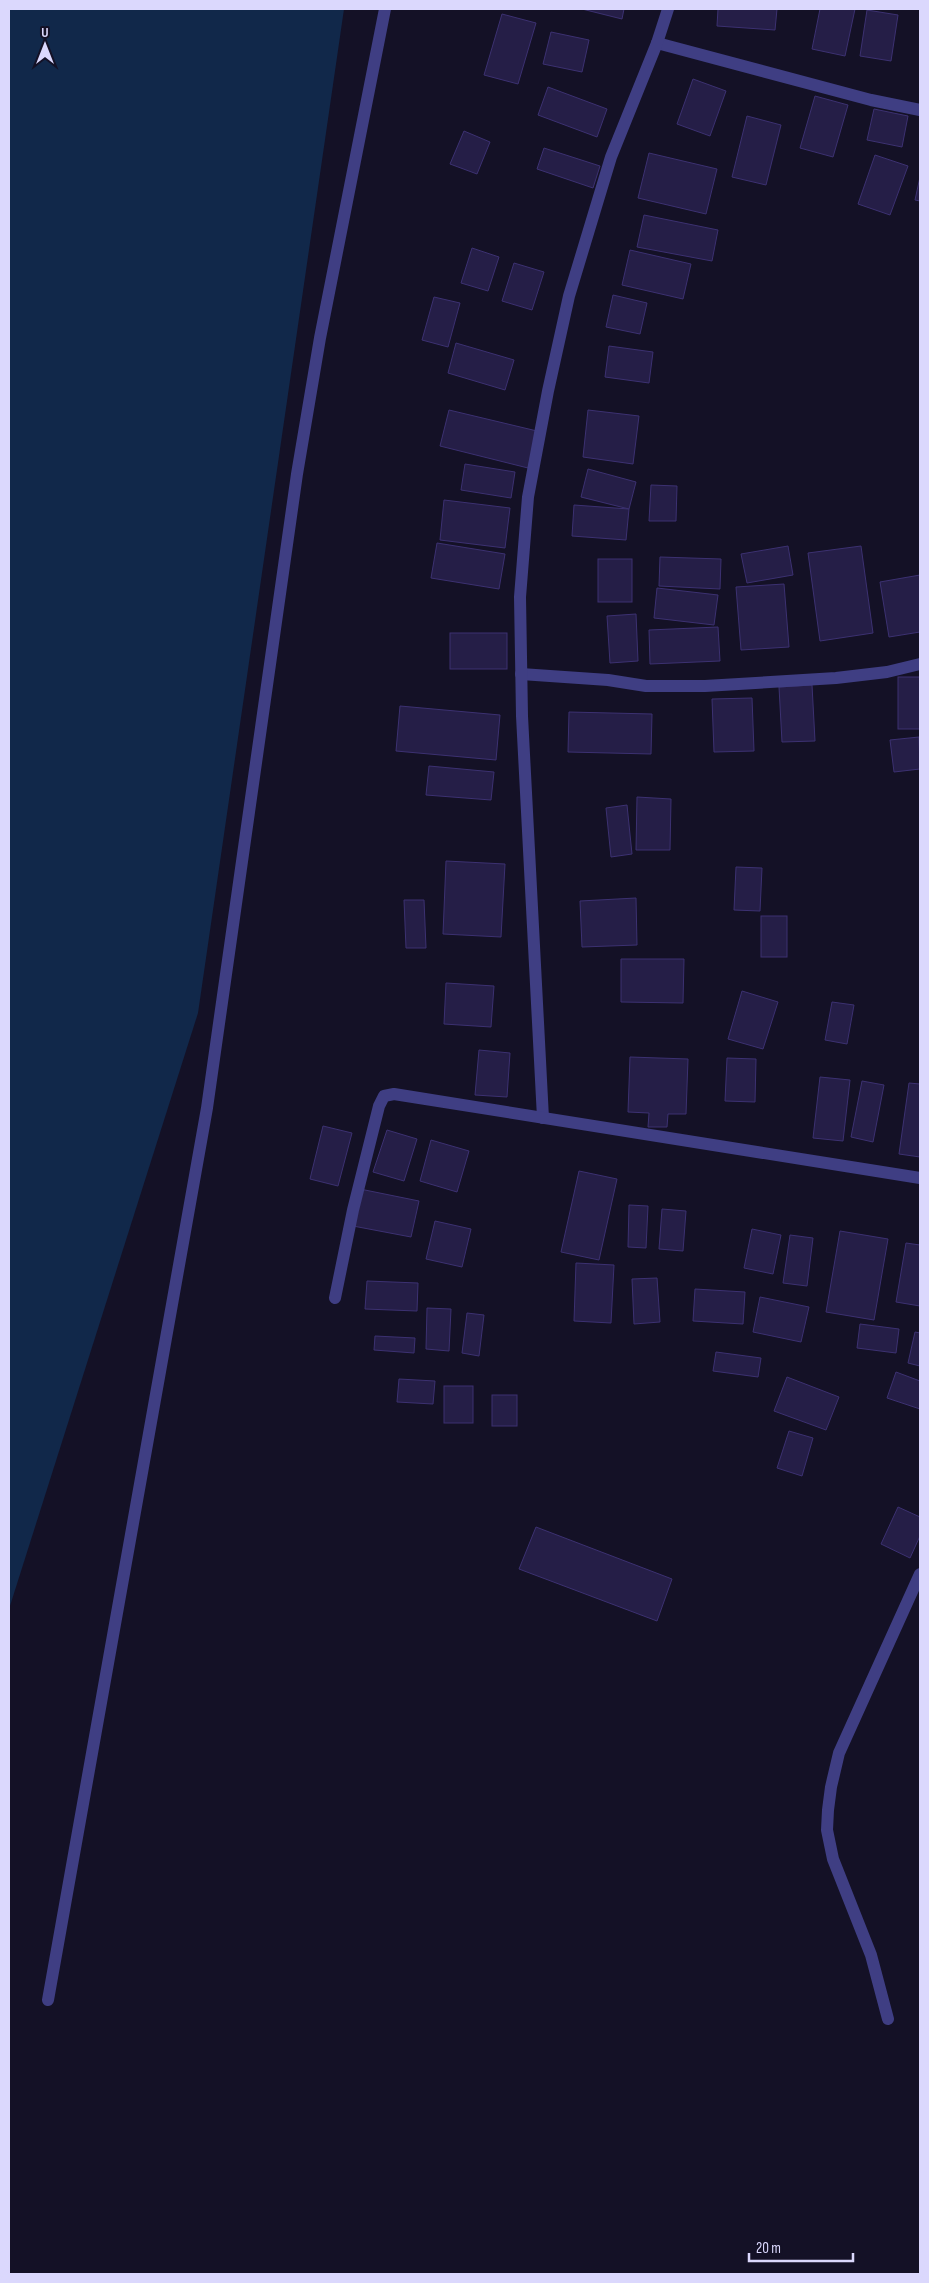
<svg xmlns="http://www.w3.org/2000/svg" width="929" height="2283" font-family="'Sofia Sans Condensed',sans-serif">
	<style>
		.water { fill: #11284a }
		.building { fill: #251e47; stroke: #3c3171 }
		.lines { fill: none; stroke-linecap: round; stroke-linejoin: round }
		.minor { stroke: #3f3e83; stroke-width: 12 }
	</style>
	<rect width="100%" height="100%" fill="#141126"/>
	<path class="water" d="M 9,9 L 344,9 L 198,1013 L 9,1609 Z"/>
	<g class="building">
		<path d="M 582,9 L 624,9 L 622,19 Z"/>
		<path d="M 718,9 L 777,9 L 775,30 L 717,26 Z"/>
		<path d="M 820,9 L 855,9 L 845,56 L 812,49 Z"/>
		<path d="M 867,10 L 898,15 L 891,61 L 860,56 Z"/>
		<path d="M 502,14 L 536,23 L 518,84 L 484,75 Z"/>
		<path d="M 551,32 L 589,40 L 582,72 L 543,64 Z"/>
		<path d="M 693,79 L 726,91 L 710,136 L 677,124 Z"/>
		<path d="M 548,87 L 607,109 L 597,137 L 538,115 Z"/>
		<path d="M 815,96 L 848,105 L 833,157 L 800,148 Z"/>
		<path d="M 874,109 L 908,116 L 902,147 L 867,140 Z"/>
		<path d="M 747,116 L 781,125 L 766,185 L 732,177 Z"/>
		<path d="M 464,131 L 490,142 L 477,174 L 450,164 Z"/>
		<path d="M 544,148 L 600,166 L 593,188 L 537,169 Z"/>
		<path d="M 649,153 L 717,169 L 706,214 L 638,198 Z"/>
		<path d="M 875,155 L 908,166 L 890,215 L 858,204 Z"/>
		<path d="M 920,177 L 920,201 L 915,200 Z"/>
		<path d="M 644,215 L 718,230 L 712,261 L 637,247 Z"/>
		<path d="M 472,248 L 499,257 L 488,291 L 461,283 Z"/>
		<path d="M 630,250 L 691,264 L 683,299 L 622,285 Z"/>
		<path d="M 514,263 L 544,272 L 532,310 L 502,301 Z"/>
		<path d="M 613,295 L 647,303 L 640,334 L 606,327 Z"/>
		<path d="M 434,297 L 460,303 L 448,347 L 422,340 Z"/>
		<path d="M 456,343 L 514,360 L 505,390 L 448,373 Z"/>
		<path d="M 609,346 L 653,352 L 649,383 L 605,377 Z"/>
		<path d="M 449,410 L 537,431 L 528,468 L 440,446 Z"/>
		<path d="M 588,410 L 639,416 L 633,464 L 583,457 Z"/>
		<path d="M 465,464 L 515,472 L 511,498 L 461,490 Z"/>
		<path d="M 588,469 L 636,482 L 629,509 L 581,497 Z"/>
		<path d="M 651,485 L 677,486 L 676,521 L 649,521 Z"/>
		<path d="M 444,500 L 510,508 L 505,548 L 440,540 Z"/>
		<path d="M 574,505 L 629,509 L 626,540 L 572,536 Z"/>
		<path d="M 437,543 L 505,554 L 499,589 L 431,578 Z"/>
		<path d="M 788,546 L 793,575 L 747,583 L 741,554 Z"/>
		<path d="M 861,546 L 873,633 L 820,641 L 808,553 Z"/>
		<path d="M 660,557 L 721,559 L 720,589 L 659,586 Z"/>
		<rect x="598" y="559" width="34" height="43"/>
		<path d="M 920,575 L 920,632 L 889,637 L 880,582 Z"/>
		<path d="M 784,584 L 789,647 L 741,650 L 736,587 Z"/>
		<path d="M 657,588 L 718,595 L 714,625 L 654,618 Z"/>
		<path d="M 636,614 L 638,661 L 610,663 L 607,616 Z"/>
		<path d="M 718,627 L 720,661 L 650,664 L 649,630 Z"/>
		<rect x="450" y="633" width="57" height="36"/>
		<rect x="898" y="677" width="22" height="52"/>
		<path d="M 812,685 L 815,741 L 782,742 L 779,687 Z"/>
		<path d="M 752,698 L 754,751 L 714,752 L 712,699 Z"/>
		<path d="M 400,706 L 500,715 L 496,760 L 396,751 Z"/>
		<path d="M 569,712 L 652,714 L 651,754 L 568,752 Z"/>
		<path d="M 919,737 L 920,769 L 894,772 L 890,740 Z"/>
		<path d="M 429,766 L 494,772 L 491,800 L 426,795 Z"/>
		<path d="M 637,797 L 671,799 L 670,850 L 636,850 Z"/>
		<path d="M 627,805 L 632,854 L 611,857 L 606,808 Z"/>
		<path d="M 446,861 L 505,864 L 501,937 L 443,934 Z"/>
		<path d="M 736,867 L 762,868 L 760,911 L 734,910 Z"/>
		<path d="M 636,898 L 637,945 L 582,947 L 580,901 Z"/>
		<path d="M 404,900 L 424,900 L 426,948 L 406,948 Z"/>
		<rect x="761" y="916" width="26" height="41"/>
		<path d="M 621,959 L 684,959 L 683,1003 L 621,1002 Z"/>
		<path d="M 446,983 L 494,986 L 491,1027 L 444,1024 Z"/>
		<path d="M 742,991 L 778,1002 L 763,1049 L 728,1039 Z"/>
		<path d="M 832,1002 L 854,1005 L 847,1044 L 825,1040 Z"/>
		<path d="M 479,1050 L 510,1053 L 507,1097 L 475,1095 Z"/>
		<path d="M 630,1057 L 688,1059 L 686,1114 L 668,1114 L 667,1127 L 648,1127 L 649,1113 L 628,1112 Z"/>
		<path d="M 727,1058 L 756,1059 L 755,1102 L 725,1101 Z"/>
		<path d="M 820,1077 L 850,1080 L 843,1141 L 813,1138 Z"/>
		<path d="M 862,1081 L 884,1085 L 873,1142 L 851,1137 Z"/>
		<path d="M 909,1083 L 920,1084 L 920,1157 L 899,1154 Z"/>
		<path d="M 323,1126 L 352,1133 L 338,1186 L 310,1179 Z"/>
		<path d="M 387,1130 L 417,1139 L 404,1181 L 373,1172 Z"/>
		<path d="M 431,1140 L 469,1151 L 457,1192 L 420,1181 Z"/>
		<path d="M 579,1171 L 617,1179 L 599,1260 L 561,1252 Z"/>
		<path d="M 360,1189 L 419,1201 L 411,1237 L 353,1226 Z"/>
		<path d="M 629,1205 L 648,1206 L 646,1248 L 628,1247 Z"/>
		<path d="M 662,1209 L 686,1211 L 683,1251 L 659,1249 Z"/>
		<path d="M 435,1221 L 471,1229 L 462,1267 L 426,1259 Z"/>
		<path d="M 752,1229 L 781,1235 L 773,1274 L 744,1268 Z"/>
		<path d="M 840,1231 L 888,1239 L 874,1320 L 826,1312 Z"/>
		<path d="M 790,1235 L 813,1238 L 807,1286 L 783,1283 Z"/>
		<path d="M 906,1243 L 920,1245 L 920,1306 L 896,1302 Z"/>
		<path d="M 576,1263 L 614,1265 L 611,1323 L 574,1321 Z"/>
		<path d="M 657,1278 L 660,1322 L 634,1324 L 632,1279 Z"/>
		<path d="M 367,1281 L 418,1283 L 417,1311 L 365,1309 Z"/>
		<path d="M 695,1289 L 745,1292 L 743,1324 L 693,1321 Z"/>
		<path d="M 760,1297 L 809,1307 L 801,1342 L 753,1332 Z"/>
		<path d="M 427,1308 L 451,1309 L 449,1351 L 426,1349 Z"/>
		<path d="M 467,1313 L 484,1315 L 479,1356 L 462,1353 Z"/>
		<path d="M 860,1324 L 899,1329 L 896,1353 L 857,1348 Z"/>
		<path d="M 915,1332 L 920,1333 L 920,1366 L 908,1363 Z"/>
		<path d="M 375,1336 L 415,1338 L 414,1353 L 374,1350 Z"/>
		<path d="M 716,1352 L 761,1358 L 758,1377 L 713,1371 Z"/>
		<path d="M 896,1372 L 920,1381 L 920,1409 L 887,1398 Z"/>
		<path d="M 787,1377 L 839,1397 L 826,1430 L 774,1411 Z"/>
		<path d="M 399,1379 L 435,1381 L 433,1404 L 397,1402 Z"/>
		<rect x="444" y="1386" width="29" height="37"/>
		<rect x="492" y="1395" width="25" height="31"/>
		<path d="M 789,1431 L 813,1438 L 802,1476 L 777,1468 Z"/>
		<path d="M 898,1507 L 920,1517 L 920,1536 L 910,1558 L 881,1544 Z"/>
		<path d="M 536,1527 L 672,1579 L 657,1621 L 519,1569 Z"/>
	</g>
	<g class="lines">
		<g class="minor">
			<path d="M 657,43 L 871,100 L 920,110"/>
			<path d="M 521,674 L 608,680 L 646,686 L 705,686 L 836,678 L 887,672 L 920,664"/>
			<path d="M 543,1118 L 522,716 L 520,597 L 528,497 L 548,391 L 569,296 L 611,157 L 657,43 L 668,9"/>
			<path d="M 335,1298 L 353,1210 L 379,1106 L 384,1096 L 394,1094 L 920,1178"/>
			<path d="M 48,2000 L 207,1108 L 297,474 L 320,338 L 385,9"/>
			<path d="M 888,2019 L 871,1955 L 833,1859 L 827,1830 L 828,1810 L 831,1787 L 839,1753 L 920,1574"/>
		</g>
	</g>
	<rect width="929" height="2283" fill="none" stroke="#dbd8fd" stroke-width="20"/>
	<g transform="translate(45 45)" stroke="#141126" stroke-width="4" paint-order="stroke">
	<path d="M0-4L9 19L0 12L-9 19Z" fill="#dbd8fd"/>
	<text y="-8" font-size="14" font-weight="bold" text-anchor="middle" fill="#dbd8fd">U</text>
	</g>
	<path d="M749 2253v8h104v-8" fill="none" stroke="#dbd8fd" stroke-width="2.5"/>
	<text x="756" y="2253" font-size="15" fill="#dbd8fd" stroke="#141126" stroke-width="4" paint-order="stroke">20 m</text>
</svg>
